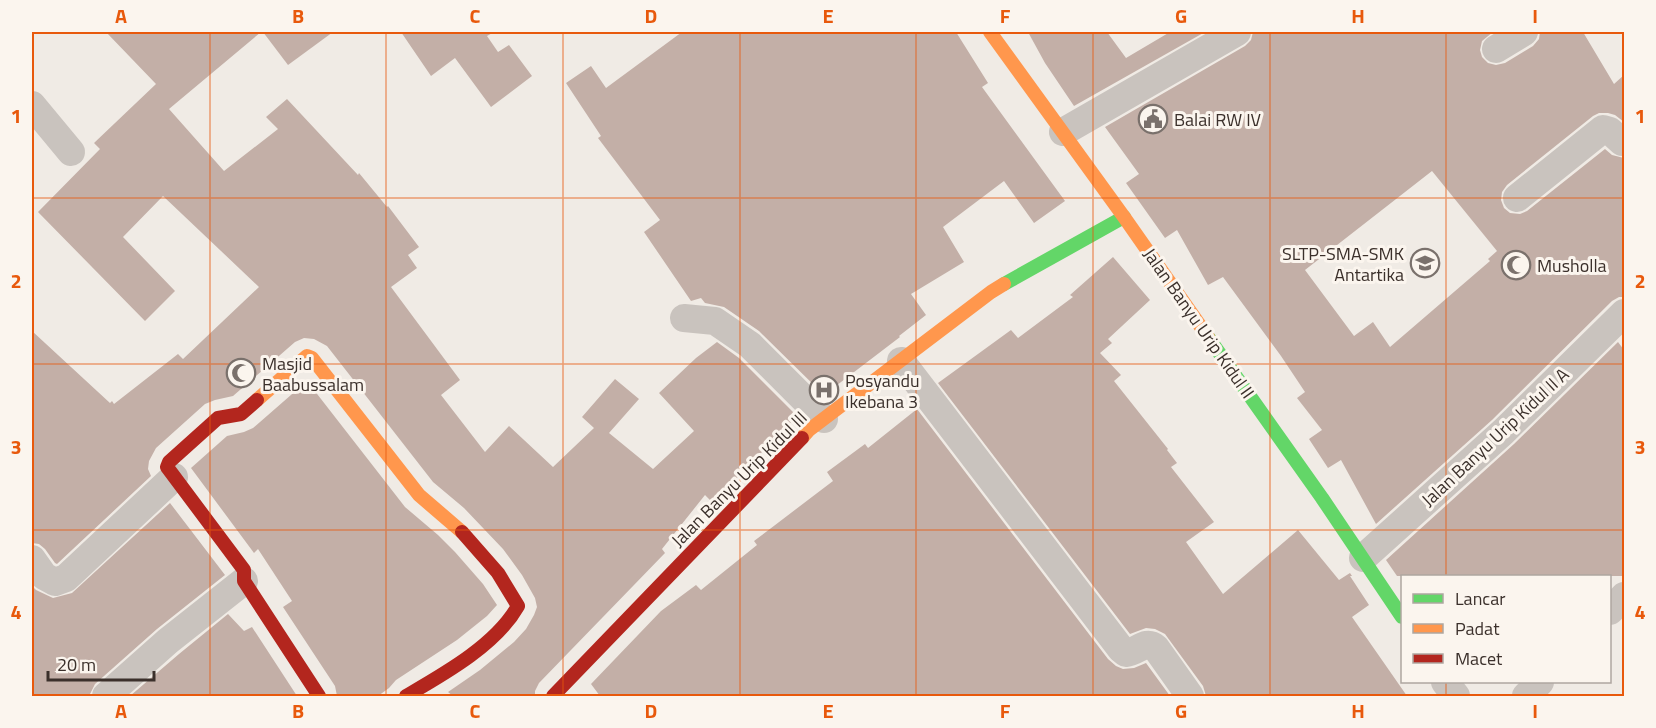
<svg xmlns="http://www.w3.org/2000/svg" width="1656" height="728" font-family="'Titillium Web',sans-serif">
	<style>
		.building { fill: #c3afa7; fill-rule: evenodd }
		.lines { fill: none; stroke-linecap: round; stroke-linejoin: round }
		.street { stroke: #c9c3be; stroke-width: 28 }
		.fast { stroke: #63d668; stroke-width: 14 }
		.slow { stroke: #ff974d; stroke-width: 14 }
		.jam { stroke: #b3261e; stroke-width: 14 }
		.grid { fill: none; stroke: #e8590c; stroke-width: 1.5; stroke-opacity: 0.55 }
		.labels { text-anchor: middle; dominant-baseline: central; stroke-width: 6; stroke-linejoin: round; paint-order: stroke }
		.poi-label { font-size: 18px; fill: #3b302b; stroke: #fbf5ee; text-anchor: start }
		.street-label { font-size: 18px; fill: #3b302b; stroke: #fbf5ee }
		.neatline { fill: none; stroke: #e8590c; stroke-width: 2 }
		.grid-label { font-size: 20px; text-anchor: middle; font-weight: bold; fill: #e8590c }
	</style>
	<rect width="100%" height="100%" fill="#f0ebe5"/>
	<g class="building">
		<path d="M 106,32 L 261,32 L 169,109 L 224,171 L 278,129 L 266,117 L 287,99 L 358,175 L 359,173 L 387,207 L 388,206 L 419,247 L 408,255 L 417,268 L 391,287 L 460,380 L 441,395 L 485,452 L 509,426 L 553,467 L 594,428 L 582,417 L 615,379 L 639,399 L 609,433 L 653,469 L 694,431 L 659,393 L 696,358 L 717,342 L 739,358 L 797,416 L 737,478 L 712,502 L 705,495 L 662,549 L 665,553 L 539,683 L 535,691 L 535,696 L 453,696 L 448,692 L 480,670 L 514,642 L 526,629 L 534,615 L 537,607 L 535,598 L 522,575 L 503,549 L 464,508 L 433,482 L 327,346 L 314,339 L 304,338 L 295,342 L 233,396 L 215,400 L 205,404 L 156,448 L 149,461 L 148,469 L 151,476 L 57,564 L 55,563 L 45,549 L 39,544 L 32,543 L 32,331 L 110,403 L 112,401 L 114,404 L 178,354 L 183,359 L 259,287 L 163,196 L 123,237 L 175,291 L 145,321 L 38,212 L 100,149 L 94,143 L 156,84 Z"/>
		<path d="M 263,32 L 333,32 L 288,65 Z"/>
		<path d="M 401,32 L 494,32 L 487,36 L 498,52 L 509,45 L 532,76 L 491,107 L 455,58 L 431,76 Z"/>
		<path d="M 682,32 L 956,32 L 988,83 L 982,87 L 1065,201 L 1034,223 L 1004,181 L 943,227 L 964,262 L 911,294 L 926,315 L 899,336 L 900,337 L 824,395 L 759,331 L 724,307 L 705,303 L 701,298 L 691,301 L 644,232 L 660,220 L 598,138 L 601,136 L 566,83 L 591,66 L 606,88 Z"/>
		<path d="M 1028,32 L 1107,32 L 1126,58 L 1170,32 L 1205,32 L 1074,106 L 1045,63 Z"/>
		<path d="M 1253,32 L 1493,32 L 1482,41 L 1480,50 L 1482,57 L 1488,63 L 1496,65 L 1505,63 L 1533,46 L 1539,39 L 1540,32 L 1583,32 L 1614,84 L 1624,75 L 1624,122 L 1615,115 L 1608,113 L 1599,113 L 1593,116 L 1507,185 L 1502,192 L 1501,200 L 1504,208 L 1510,213 L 1520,214 L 1527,211 L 1605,149 L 1612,155 L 1624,158 L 1624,297 L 1619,297 L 1612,301 L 1492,420 L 1376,524 L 1341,460 L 1328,468 L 1309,439 L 1322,430 L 1297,398 L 1305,392 L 1281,356 L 1223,277 L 1208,285 L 1177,230 L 1165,238 L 1126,183 L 1139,174 L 1105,127 L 1245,46 L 1251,40 ZM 1432,171 L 1497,251 L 1488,259 L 1490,261 L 1390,347 L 1373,322 L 1354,336 L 1305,270 Z"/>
		<path d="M 1113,257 L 1150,300 L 1108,339 L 1112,343 L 1100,353 L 1121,375 L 1114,381 L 1168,449 L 1167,450 L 1177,463 L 1171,467 L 1214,522 L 1186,542 L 1223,594 L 1298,530 L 1339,580 L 1350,573 L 1352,576 L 1350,576 L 1369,605 L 1352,617 L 1407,696 L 1206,696 L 1203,686 L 1165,634 L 1155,629 L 1146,628 L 1130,634 L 938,383 L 1011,330 L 1018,338 L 1073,297 L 1070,295 Z"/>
		<path d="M 1618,342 L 1624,350 L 1624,576 L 1397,576 L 1386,560 L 1514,444 Z"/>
		<path d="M 307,381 L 405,507 L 438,535 L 455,552 L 483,584 L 497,605 L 487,616 L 457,640 L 396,680 L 389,688 L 378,696 L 337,696 L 335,686 L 283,607 L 292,601 L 258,549 L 254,553 L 191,468 L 227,436 L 244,432 L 253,428 Z"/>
		<path d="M 917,409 L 1108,659 L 1116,666 L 1123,669 L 1134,668 L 1146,663 L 1170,696 L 600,696 L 591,684 L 661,611 L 696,585 L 701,590 L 757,545 L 754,541 L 833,481 L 827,472 L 865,444 L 868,448 Z"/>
		<path d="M 170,503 L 225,575 L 157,629 L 95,684 L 90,694 L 87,696 L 32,696 L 32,586 L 36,590 L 53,598 L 72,593 Z"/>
		<path d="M 228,614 L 244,631 L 252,627 L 297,696 L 130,696 L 179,654 Z"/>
	</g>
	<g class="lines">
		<g class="street">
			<path d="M 1496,49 L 1524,32"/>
			<path d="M 32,105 L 71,152"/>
			<path d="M 1063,132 L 1237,32"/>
			<path d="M 1517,198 L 1603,129 L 1610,131 L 1622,142 L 1624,142"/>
			<path d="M 684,318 L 715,321 L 750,345 L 824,419"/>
			<path d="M 901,361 L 1121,649 L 1126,653 C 1138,652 1145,639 1156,648 L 1190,696"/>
			<path d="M 1363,558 L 1503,432 L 1624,313"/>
			<path d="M 32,559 L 44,576 L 55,582 L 66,578 L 174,477"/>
			<path d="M 1610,611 L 1624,596"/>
			<path d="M 1445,682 L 1456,696"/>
			<path d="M 106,696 L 168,641 L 244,581"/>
			<path d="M 1526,696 L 1540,682"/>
		</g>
		<g class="fast">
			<path d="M 1004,284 L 1124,217"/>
			<path d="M 1208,337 L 1322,498 L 1402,617"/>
		</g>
		<g class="slow">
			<path d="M 990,32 L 1124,217 L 1208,337"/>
			<path d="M 257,400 L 307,356 L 312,358 L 419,495 L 462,532"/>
			<path d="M 802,438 L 809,430 L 991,292 L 1004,284"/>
		</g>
		<g class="jam">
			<path d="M 257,400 L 241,414 L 218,418 L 169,462 L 167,467 L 244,570 L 244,581 L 319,696"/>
			<path d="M 406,696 C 444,674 496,645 518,606 L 498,573 L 462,532"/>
			<path d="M 553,696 L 802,438"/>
		</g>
	</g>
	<path class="grid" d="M 210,32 L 210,696M 386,32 L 386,696M 563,32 L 563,696M 740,32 L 740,696M 916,32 L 916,696M 1093,32 L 1093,696M 1270,32 L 1270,696M 1446,32 L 1446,576M 32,198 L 1624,198M 32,364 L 1624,364M 32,530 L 1624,530M 1446,682 L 1446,696"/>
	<defs>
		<g id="civic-ring" transform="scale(1.5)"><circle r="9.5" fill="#fbf5ee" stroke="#7a716c" stroke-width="1.5"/><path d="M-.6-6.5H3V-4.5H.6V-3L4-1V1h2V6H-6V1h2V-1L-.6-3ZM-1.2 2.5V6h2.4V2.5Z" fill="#7a716c"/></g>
		<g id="school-ring" transform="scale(1.5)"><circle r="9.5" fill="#fbf5ee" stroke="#7a716c" stroke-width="1.5"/><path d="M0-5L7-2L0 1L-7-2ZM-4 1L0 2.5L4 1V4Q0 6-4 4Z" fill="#7a716c"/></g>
		<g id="mosque-ring" transform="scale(1.5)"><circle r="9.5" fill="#fbf5ee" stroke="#7a716c" stroke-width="1.5"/><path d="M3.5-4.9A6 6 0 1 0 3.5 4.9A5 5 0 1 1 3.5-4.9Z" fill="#7a716c"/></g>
		<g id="hospital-ring" transform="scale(1.5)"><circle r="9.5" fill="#fbf5ee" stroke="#7a716c" stroke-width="1.5"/><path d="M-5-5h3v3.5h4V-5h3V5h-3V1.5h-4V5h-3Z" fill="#7a716c"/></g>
	</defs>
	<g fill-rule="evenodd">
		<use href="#civic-ring" x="1153" y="119"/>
		<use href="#school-ring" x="1425" y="263"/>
		<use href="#mosque-ring" x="1516" y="265"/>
		<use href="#mosque-ring" x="241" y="373"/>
		<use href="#hospital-ring" x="824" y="390"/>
	</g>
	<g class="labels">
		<g class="poi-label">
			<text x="1174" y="119">Balai RW IV</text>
			<text x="1404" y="253" text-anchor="end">SLTP-SMA-SMK<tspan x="1404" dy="21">Antartika</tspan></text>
			<text x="1537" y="265">Musholla</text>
			<text x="262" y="363">Masjid<tspan x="262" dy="21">Baabussalam</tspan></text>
			<text x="845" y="380">Posyandu<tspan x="845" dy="21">Ikebana 3</tspan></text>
		</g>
		<g class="street-label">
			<text transform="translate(1199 323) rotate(55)">Jalan Banyu Urip Kidul II</text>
			<text transform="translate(1495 437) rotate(-43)">Jalan Banyu Urip Kidul II A</text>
			<text transform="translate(739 479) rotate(-45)">Jalan Banyu Urip Kidul III</text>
		</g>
	</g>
	<rect width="1656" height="728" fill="none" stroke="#fbf5ee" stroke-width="66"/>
	<rect x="1401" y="575" width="210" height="108" fill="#fbf5ee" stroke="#aea6a0" stroke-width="1.5"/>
	<rect x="1413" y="594" width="30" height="9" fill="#63d668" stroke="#aea6a0" stroke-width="1.5"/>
	<text x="1455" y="605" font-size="18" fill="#3b302b">Lancar</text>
	<rect x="1413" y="624" width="30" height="9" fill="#ff974d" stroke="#aea6a0" stroke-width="1.5"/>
	<text x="1455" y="635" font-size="18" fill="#3b302b">Padat</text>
	<rect x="1413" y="654" width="30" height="9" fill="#b3261e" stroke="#aea6a0" stroke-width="1.5"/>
	<text x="1455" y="665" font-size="18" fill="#3b302b">Macet</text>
	<path d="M48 671v9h106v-9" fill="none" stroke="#3b302b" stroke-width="3"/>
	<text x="57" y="671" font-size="18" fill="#3b302b" stroke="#fbf5ee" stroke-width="4.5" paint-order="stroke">20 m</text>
	<rect x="33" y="33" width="1590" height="662" class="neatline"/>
	<g class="grid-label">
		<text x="121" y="23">A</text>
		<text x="298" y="23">B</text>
		<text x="475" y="23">C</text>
		<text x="651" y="23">D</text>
		<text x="828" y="23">E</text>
		<text x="1005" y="23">F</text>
		<text x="1181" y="23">G</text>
		<text x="1358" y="23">H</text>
		<text x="1535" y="23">I</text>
		<text x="16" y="123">1</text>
		<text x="1640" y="123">1</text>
		<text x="16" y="288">2</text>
		<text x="1640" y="288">2</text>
		<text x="16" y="454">3</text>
		<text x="1640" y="454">3</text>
		<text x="16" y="619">4</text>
		<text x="1640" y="619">4</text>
		<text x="121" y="718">A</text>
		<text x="298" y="718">B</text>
		<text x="475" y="718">C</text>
		<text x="651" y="718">D</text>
		<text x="828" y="718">E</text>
		<text x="1005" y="718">F</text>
		<text x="1181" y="718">G</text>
		<text x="1358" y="718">H</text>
		<text x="1535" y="718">I</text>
	</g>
</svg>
